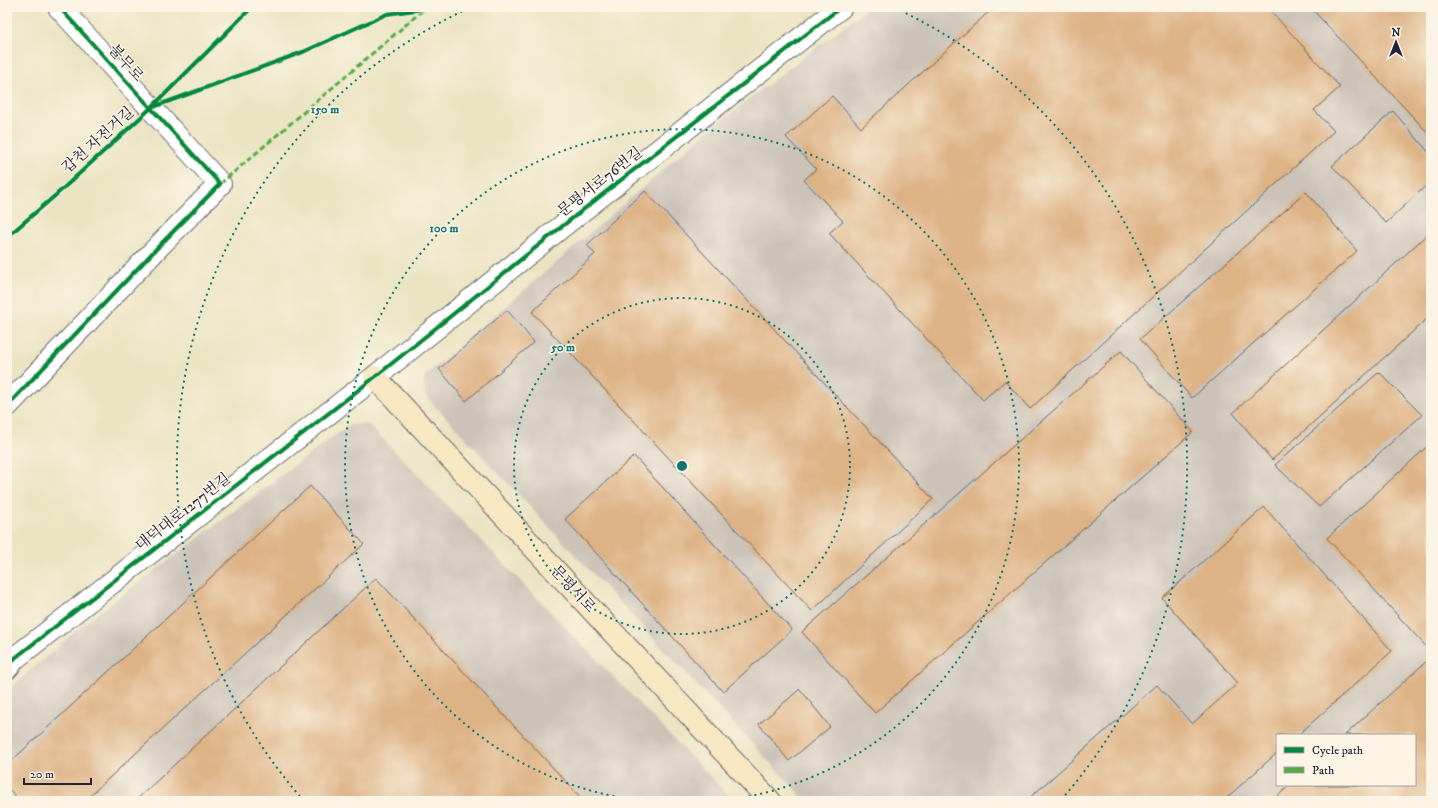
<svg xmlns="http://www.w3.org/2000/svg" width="1438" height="808" font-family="'IM FELL DW Pica','Noto Serif KR',serif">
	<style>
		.industrial { fill: #cbc3b8; fill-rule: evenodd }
		.building { fill: #ddb285 }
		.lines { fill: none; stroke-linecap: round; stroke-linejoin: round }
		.minor-casing { stroke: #68666b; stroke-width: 24 }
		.tertiary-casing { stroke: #68666b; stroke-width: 24 }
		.secondary-casing { stroke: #68666b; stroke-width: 24 }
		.minor { stroke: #fff; stroke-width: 22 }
		.tertiary { stroke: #fff; stroke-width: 22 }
		.secondary { stroke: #f7e8c3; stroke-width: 22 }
		.quiet { stroke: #53aa46; stroke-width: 3; stroke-dasharray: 6 3; stroke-linecap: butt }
		.cycleway-casing { stroke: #fcf5e5; stroke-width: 6 }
		.cycleway { stroke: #00873e; stroke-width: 4 }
		.ring { fill: none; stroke: #0f766e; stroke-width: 2; stroke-dasharray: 2 4 }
		.labels { text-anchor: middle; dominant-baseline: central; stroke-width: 3; stroke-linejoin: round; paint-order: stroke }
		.street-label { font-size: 15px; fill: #22223b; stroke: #fcf5e5 }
		.centre { fill: #0f766e; stroke: #fcf5e5; stroke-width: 2 }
		.ring-label { font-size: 12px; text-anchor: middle; font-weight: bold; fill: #0f766e; stroke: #fcf5e5; stroke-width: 3; stroke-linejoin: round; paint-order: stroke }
	</style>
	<rect width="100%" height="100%" fill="#fcf5e5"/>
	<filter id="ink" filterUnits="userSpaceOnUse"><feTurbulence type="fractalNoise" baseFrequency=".025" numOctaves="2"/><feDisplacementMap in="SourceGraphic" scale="8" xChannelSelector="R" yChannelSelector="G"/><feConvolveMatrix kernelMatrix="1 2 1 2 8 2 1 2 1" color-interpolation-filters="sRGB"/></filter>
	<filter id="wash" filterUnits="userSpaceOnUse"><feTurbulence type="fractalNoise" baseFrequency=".012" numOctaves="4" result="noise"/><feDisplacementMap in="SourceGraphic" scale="16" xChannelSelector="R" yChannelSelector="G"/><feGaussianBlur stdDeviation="0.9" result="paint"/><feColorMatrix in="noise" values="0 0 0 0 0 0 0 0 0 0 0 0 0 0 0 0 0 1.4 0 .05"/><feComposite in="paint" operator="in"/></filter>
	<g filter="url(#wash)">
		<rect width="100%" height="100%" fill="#ebe4c3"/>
		<g class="industrial">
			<path d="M 869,7 L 1431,7 L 1431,801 L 806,801 L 425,395 L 424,377 L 710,129 ZM 1277,735 L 1415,735 L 1415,785 L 1277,785 Z"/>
			<path d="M 350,424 L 368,424 L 734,801 L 7,801 L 7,691 L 85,623 Z"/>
		</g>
		<g id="blocks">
			<g class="building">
				<path d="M 994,7 L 1267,7 L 1340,87 L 1314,110 L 1334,131 L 1030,409 L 1005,381 L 983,400 L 829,233 L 843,221 L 804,180 L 816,169 L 786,137 L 832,96 L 861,128 Z"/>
				<path d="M 1310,7 L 1431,7 L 1431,136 Z"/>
				<path d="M 1393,111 L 1431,155 L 1431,181 L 1386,223 L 1332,166 Z"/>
				<path d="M 645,191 L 933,499 L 812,611 L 532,312 L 595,254 L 587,245 Z"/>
				<path d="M 1306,192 L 1357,251 L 1192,398 L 1140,339 Z"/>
				<path d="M 1431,231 L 1431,315 L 1272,460 L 1233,413 Z"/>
				<path d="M 507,310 L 534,342 L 466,401 L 439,369 Z"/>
				<path d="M 1121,351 L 1193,432 L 875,713 L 802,632 Z"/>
				<path d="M 1379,372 L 1422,415 L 1319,507 L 1275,465 Z"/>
				<path d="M 1431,443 L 1431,652 L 1327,538 Z"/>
				<path d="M 634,456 L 792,630 L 723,692 L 565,519 Z"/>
				<path d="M 310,486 L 364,544 L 84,801 L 20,801 L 7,787 L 7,765 Z"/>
				<path d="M 1264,507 L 1392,651 L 1298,735 L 1277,735 L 1277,753 L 1223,801 L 1026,801 L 1157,685 L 1192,724 L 1238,683 L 1162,598 Z"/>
				<path d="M 376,578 L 584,801 L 135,801 Z"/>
				<path d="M 1431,657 L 1431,801 L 1272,801 L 1290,785 L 1415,785 L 1415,735 L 1345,735 Z"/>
				<path d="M 800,689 L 830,727 L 789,761 L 759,724 Z"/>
			</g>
		</g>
	</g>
	<g filter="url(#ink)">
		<use href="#blocks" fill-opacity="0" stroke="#68666b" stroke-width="1"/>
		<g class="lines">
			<g class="minor-casing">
				<path id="minor" d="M 7,668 L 15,658 L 375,377 L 565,224 L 841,7"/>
			</g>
			<g class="tertiary-casing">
				<path id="tertiary" d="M 7,406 L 159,246 L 220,184 L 59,7"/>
			</g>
			<g class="secondary-casing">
				<path id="secondary" d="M 375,377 L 770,801"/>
			</g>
			<use href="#minor" class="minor"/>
			<use href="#tertiary" class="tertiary"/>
			<use href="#secondary" class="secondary"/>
			<path class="quiet" d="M 220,184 L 422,11"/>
			<g class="cycleway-casing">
				<g id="cycleway">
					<path d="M 156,106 L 303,52 L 387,14 L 423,9"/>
					<path d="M 7,237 L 57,194 L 152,107 L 252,7"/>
					<path d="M 7,406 L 159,246 L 220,184 L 59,7"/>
					<path d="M 7,668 L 15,658 L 375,377 L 565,224 L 841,7"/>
				</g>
			</g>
			<use href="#cycleway" class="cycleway"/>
		</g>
	</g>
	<g class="ring">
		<circle cx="682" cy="466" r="168"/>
		<path d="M644 801A337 337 0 1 1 720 801"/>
		<path d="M304 801A505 505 0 0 1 469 8M895 8A505 505 0 0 1 1060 801"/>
	</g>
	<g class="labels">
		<g class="street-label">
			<text transform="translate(126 63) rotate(48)">불무로</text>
			<text transform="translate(98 140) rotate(-42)">갑천 자전거길</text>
			<text transform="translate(600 182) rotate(-38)">문평서로76번길</text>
			<text transform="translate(183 512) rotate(-38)">대덕대로1277번길</text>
			<text transform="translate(573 589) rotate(47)">문평서로</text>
		</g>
	</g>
	<circle cx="682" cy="466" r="6" class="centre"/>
	<g class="ring-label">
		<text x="325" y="113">150 m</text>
		<text x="444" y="232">100 m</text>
		<text x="563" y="351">50 m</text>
	</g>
	<rect width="1438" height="808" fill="none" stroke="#fcf5e5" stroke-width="24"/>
	<rect x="1276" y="734" width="140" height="52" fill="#fcf5e5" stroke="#a5a1a1"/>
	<rect x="1284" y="747" width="20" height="6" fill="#00873e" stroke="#a5a1a1"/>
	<text x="1312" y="754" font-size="12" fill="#22223b">Cycle path</text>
	<rect x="1284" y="767" width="20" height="6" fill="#53aa46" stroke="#a5a1a1"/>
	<text x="1312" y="774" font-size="12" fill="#22223b">Path</text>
	<g transform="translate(1396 42)" stroke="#fcf5e5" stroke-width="3" paint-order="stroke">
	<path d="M0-3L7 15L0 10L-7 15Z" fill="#22223b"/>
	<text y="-6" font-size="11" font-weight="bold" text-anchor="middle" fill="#22223b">N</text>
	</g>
	<path d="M24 778v6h67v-6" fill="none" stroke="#22223b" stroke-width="2"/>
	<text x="30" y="778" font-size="12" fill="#22223b" stroke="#fcf5e5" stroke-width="3" paint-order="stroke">20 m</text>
</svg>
